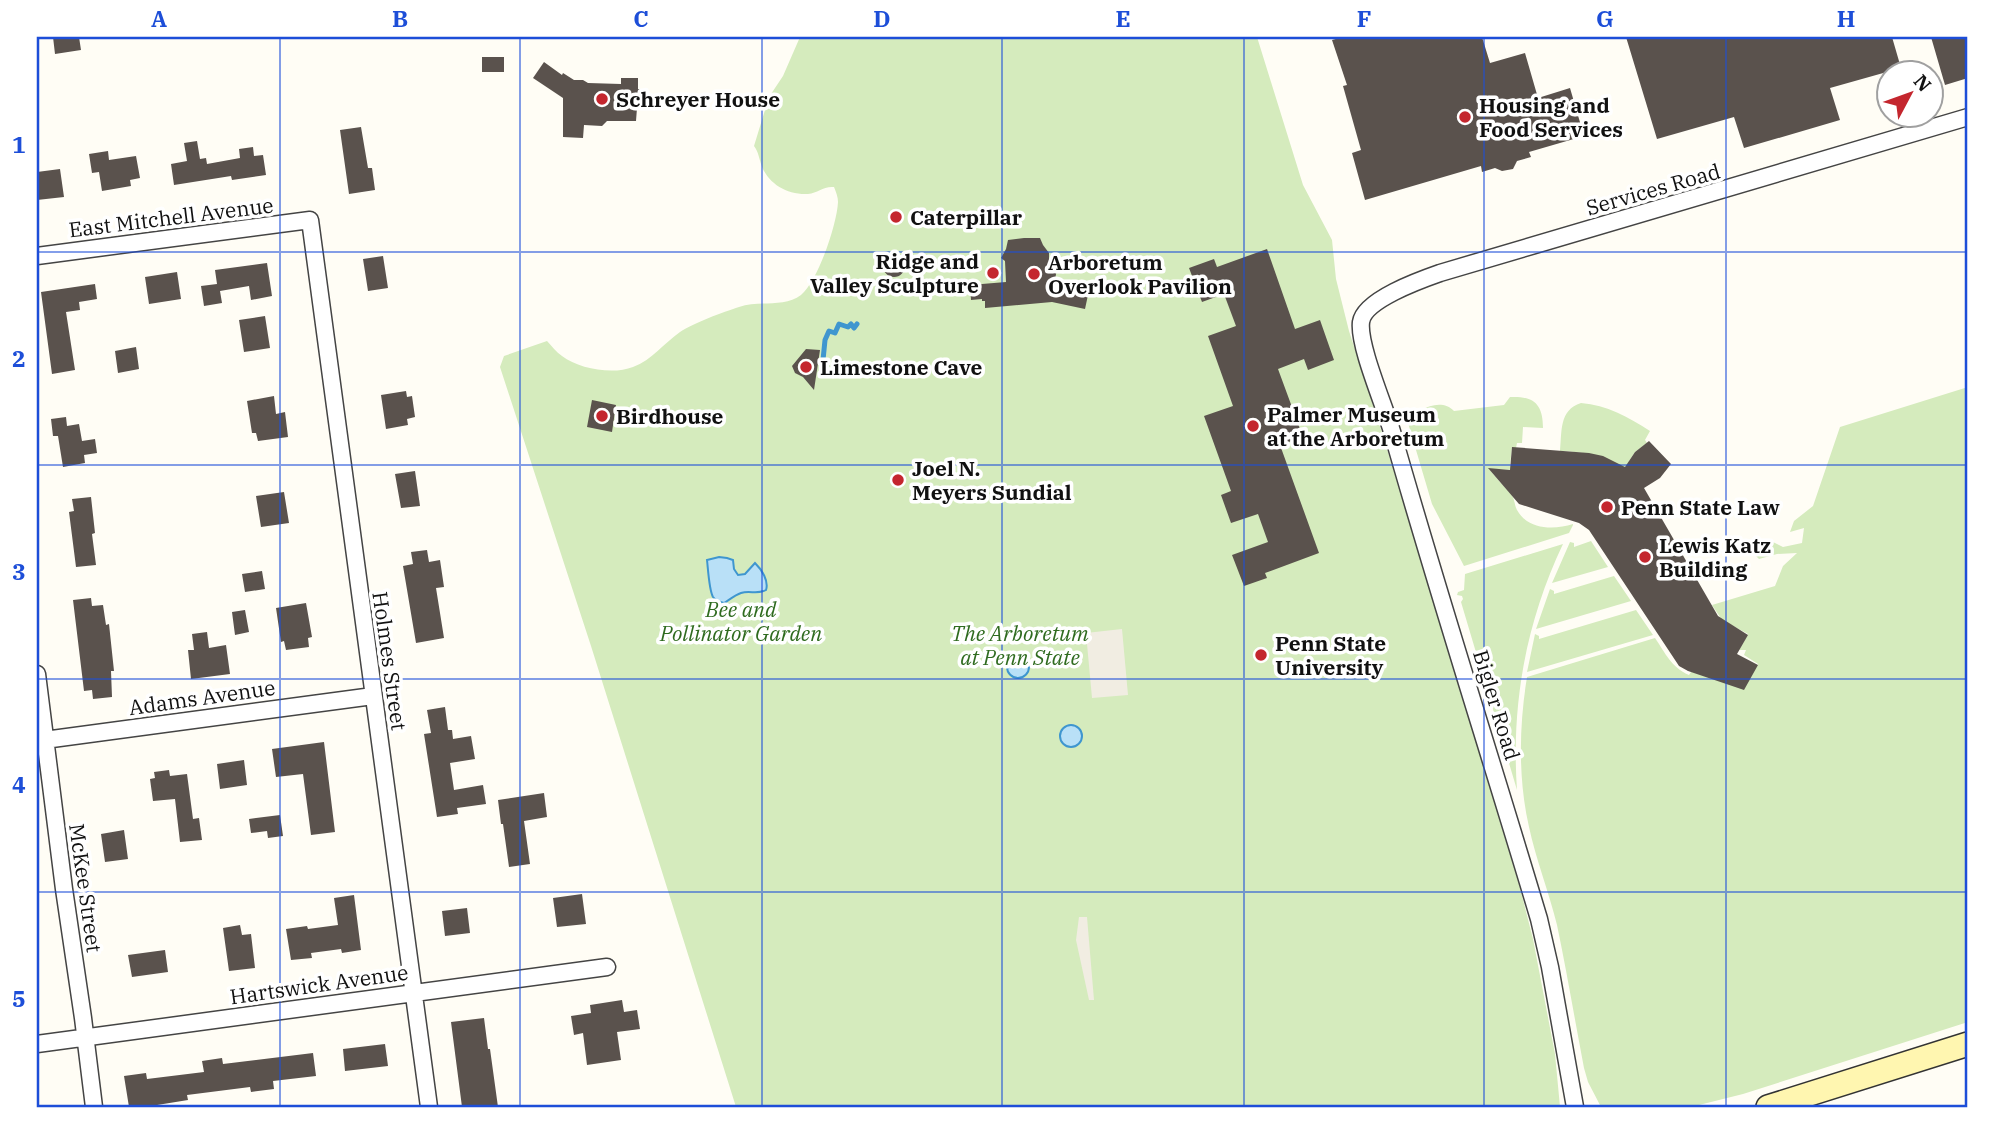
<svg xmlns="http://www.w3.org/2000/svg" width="2005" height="1144" font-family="'IBM Plex Serif',serif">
	<rect width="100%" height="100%" fill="#fffdf5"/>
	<path fill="#d5ebbd" d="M800,37H1257L1303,185L1332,240L1336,279L1349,331L1384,439L1519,884L1533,939L1555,1054L1560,1107H736L591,646L500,367L504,356L547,341C552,346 556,352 562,356C579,369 613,375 633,367C652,360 664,343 680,332C694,323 723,312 739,307C759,300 784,308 801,295C818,281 837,224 838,202C838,197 836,192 834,187C823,186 818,193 808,194C788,195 770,185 762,167C759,159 759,153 754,146L769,97L783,76Z
		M1968,387V1022L1743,1094L1691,1107H1601L1588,1082L1584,1068C1575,1021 1567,973 1557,925C1549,892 1536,860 1529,827C1518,779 1519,726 1527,677L1655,638C1666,654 1671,667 1689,675L1691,672L1758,665V664L1744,655L1746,650H1739L1748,634L1722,620L1712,605L1775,586L1783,566L1797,553L1777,554L1759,559L1756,556L1758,553L1773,542L1783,547L1802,543L1804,528L1790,532L1794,521L1813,506L1840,427Z
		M1510,397C1533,396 1543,403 1543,428L1523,427L1522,443H1517L1516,448H1512L1510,465L1514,470L1489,469C1496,478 1504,486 1511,494C1515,499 1514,504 1517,510C1528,530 1554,530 1573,524V525L1569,533L1464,566L1432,504L1408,423C1416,409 1441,397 1454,411L1504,405Z
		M1581,403C1607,405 1628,417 1650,431L1645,440L1647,443L1635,452L1629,461L1634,467L1630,472C1608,456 1587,452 1560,451C1562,431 1559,410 1581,403Z
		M1591,541L1608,567L1552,583L1570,542L1574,543V547Z
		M1563,544C1526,622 1511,704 1517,790L1461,602L1463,599L1462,596L1457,595L1458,592L1464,590L1465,574Z
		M1614,576L1631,601L1536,629L1550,589L1554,591V594Z
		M1636,610L1653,635L1527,672L1535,634L1539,636V639Z"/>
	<path fill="#f1ede2" d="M1122,629L1128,695L1092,698L1086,633Z
		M1079,917H1087L1094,1000H1089L1076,940Z"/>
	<path fill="#b9e0f7" stroke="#3f96cf" stroke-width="2" d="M719,557L727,558L733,560L734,569L738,575L745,574L755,563C762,570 769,581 766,590C757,595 750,590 741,593C735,595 729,600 724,603C720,602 716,601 713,597C709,590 708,568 707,560Z
		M1007 667a11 11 0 1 1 22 0a11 11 0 1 1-22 0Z
		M1060 736a11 11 0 1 1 22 0a11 11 0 1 1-22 0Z"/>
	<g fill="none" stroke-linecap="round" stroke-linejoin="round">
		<path stroke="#3f96cf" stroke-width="5" d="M823,360L825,340L829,331L835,333L839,324L848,327L851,324L854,328L857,324"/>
	</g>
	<path fill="#5a524d" d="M53,37H79L81,50L55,54Z
		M1343,37H1482L1490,63L1525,53L1538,98L1570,88L1584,136L1529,152L1531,157L1517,161L1513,169L1502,171L1495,168L1482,172L1481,166L1365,200L1352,153L1361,150L1343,86L1347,85L1332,40Z
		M1626,37H1892L1901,68L1830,88L1840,120L1806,130L1744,148L1734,117L1657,139Z
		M1931,37H1968V78L1945,85Z
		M482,57H504V72H482Z
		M544,62L562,75L563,73L574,80H583L588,83L621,84V78H638V89H641L640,108H637L636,121H607L602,126L584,125L583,138L563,137V98L533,78Z
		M361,127L368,168H372L375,190L349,194L340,130Z
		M197,141L200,159L206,158L207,164L240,158L239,149L253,147L254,156L263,155L266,175L232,180L231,176L174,185L171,164L187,161L184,143Z
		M108,151L109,160L136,156L140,178L130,180L131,186L102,191L99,172L92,173L89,154Z
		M60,169L64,197L37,200V172Z
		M1024,238H1040L1043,245L1049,253V262L1058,263L1053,291L1088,295L1085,309L1052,302L985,308V301H982V299L971,300L970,285L1006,282L1005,261L1001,258L1006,249L1008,240Z
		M1267,249L1295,329L1320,320L1334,360L1308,370L1304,359L1278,369L1303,437L1280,445L1319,553L1265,573L1267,578L1244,586L1232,555L1268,542L1258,514L1231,523L1221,495L1231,491L1204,416L1233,406L1208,336L1236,326L1224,294L1202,302L1189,268L1214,259L1217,267Z
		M883 266a11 11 0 1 1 22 0a11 11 0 1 1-22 0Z
		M383,256L388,288L368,291L363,259Z
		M267,263L272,296L251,300L249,286L220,291L222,303L204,306L201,286L217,284L215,270Z
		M177,272L181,299L149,304L145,277Z
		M95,284L97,299L79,302L80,310L66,312L75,370L52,374L41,292Z
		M265,316L270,348L244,352L239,320Z
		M136,347L139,369L118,373L115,351Z
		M806,349L820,350L814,390L803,377L795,373L792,366Z
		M406,391L407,397L412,396L415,417L407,419L408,425L386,429L381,395Z
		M274,396L276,414L285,412L288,437L258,441L256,433H252L247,401Z
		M592,400L616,405L612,432L587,427Z
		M66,417L67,426L79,424L82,441L95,439L97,453L84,455L85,463L63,467L58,436H53L51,419Z
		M1649,441L1671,464L1660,478L1644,488L1718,616L1748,635L1737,654L1758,665L1744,690L1688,671L1679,666L1589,530L1579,523L1519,504L1488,468L1510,470L1512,447L1589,453L1603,456L1625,467L1635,452Z
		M415,471L420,506L401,508L395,474Z
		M284,492L289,523L261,527L256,496Z
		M91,497L95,533L92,534L96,565L76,567L69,512L74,511L72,499Z
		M427,550L429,562L440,560L444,587L436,588L444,638L416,643L403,566L413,564L411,552Z
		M262,571L265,589L245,592L242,574Z
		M91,598L92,606L103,605L106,625L109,624L114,671H111L112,697L93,699L92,690L84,691L73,600Z
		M306,603L312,637L308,638L309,647L286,650L284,641L281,642L276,608Z
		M245,610L249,632L235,635L232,612Z
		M207,632L209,648L226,645L230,674L191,679L188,650H194L192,634Z
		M445,707L448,730H452L453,739L471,736L475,759L450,763L454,790L483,785L486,804L457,808L458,814L437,817L424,734L431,733L427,710Z
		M324,742L335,832L311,835L303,774L276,777L272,749Z
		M244,760L247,785L220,789L217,764Z
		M169,770L170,776L187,774L193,819L199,818L202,840L180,842L175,799L153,801L150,779L155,778L154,772Z
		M544,793L547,817L524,821L530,864L509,867L503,824H501L498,800Z
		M280,815L283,836L268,838L267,831L251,833L249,819Z
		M124,830L128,859L105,862L101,834Z
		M582,894L586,924L557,927L553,898Z
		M354,895L361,950L342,953L341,949L311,953L312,958L291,960L286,929L307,926L308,929L338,925L334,898Z
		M467,908L470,933L445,936L442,911Z
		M240,925L242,935L251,934L255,968L229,971L223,928Z
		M165,950L168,972L132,977L128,955Z
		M622,1000L624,1012L637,1010L640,1029L617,1032L621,1060L587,1065L583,1033L574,1035L571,1016L591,1013L590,1005Z
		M484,1018L488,1049H490L498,1107H462L451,1022Z
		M385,1044L388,1066L345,1071L343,1049Z
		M313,1053L316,1076L273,1081L274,1089L251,1092L250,1087L187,1095L188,1100L151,1106V1107H129L124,1076L146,1073L147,1079L204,1072L202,1061L222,1058L223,1064Z"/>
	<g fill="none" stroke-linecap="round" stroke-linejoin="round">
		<g stroke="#444" stroke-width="19">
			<path id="minor" d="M37,256L310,220L429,1107
				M37,674L64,889L83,1018L94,1107
				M37,741L373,696
				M37,1044L607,967
				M1575,1107L1550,967L1539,919C1491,758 1439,597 1393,435C1386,409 1358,346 1361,322C1364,300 1420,280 1440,273L1968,117"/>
		</g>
		<g stroke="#333" stroke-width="26">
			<path id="secondary" d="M1768,1107L1968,1044"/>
		</g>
		<use href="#minor" stroke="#fff" stroke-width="16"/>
		<use href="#secondary" stroke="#fff6b0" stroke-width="23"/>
	</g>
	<path fill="none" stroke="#1d4ed8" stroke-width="2" stroke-opacity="0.55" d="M280,37V1107M520,37V1107M762,37V1107M1002,37V1107M1244,37V1107M1484,37V1107M1726,37V1107M37,252H1968M37,465H1968M37,679H1968M37,892H1968"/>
	<g fill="#c4262e" stroke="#fff" stroke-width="2.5">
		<circle cx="602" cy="99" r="7"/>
		<circle cx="1465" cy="117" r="7"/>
		<circle cx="896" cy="217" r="7"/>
		<circle cx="993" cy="273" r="7"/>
		<circle cx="1034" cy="274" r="7"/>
		<circle cx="806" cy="367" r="7"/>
		<circle cx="602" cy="416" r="7"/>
		<circle cx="1253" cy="426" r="7"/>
		<circle cx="898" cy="480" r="7"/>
		<circle cx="1607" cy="507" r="7"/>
		<circle cx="1645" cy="557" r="7"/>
		<circle cx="1261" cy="655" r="7"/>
	</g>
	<g text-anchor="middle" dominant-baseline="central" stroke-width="7" stroke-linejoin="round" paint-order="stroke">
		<g font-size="21" font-weight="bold" fill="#111" stroke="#fff" text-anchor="start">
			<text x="616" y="99">Schreyer House</text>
			<text x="1479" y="105">Housing and<tspan x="1479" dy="24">Food Services</tspan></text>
			<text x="910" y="217">Caterpillar</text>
			<text x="979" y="261" text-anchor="end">Ridge and<tspan x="979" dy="24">Valley Sculpture</tspan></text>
			<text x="1048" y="262">Arboretum<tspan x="1048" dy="24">Overlook Pavilion</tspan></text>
			<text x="820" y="367">Limestone Cave</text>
			<text x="1267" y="414">Palmer Museum<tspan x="1267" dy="24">at the Arboretum</tspan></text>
			<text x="616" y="416">Birdhouse</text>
			<text x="912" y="468">Joel N.<tspan x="912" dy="24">Meyers Sundial</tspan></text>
			<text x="1621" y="507">Penn State Law</text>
			<text x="1659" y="545">Lewis Katz<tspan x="1659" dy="24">Building</tspan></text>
			<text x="1275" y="643">Penn State<tspan x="1275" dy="24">University</tspan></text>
		</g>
		<g font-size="21" fill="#111" stroke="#fff">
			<text transform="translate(1653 189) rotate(-16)">Services Road</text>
			<text transform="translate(171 217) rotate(-7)">East Mitchell Avenue</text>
			<text transform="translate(390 661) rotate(82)">Holmes Street</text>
			<text transform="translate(202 697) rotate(-8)">Adams Avenue</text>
			<text transform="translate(1497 705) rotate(73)">Bigler Road</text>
			<text transform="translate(86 888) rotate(82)">McKee Street</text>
			<text transform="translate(319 984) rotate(-8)">Hartswick Avenue</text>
		</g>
		<g font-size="21" font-style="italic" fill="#2f6b1f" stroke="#fff">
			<text x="741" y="609">Bee and<tspan x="741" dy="24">Pollinator Garden</tspan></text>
			<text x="1020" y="633">The Arboretum<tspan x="1020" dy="24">at Penn State</tspan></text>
		</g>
	</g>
	<rect width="2005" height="1144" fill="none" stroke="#ffffff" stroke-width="77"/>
	<g transform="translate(1910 94) rotate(49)"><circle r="33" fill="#ffffff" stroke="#a0a0a0" stroke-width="2"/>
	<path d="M0-5L12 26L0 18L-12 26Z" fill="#c4262e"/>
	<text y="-10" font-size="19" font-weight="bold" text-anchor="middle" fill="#111111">N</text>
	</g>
	<rect x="38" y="38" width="1928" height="1068" fill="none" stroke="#1d4ed8" stroke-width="2.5"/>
	<g font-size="23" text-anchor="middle" font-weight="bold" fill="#1d4ed8">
		<text x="159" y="27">A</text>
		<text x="400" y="27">B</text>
		<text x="641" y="27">C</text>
		<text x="882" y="27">D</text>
		<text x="1123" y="27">E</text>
		<text x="1364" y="27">F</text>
		<text x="1605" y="27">G</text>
		<text x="1846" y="27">H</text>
		<text x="19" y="153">1</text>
		<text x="19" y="367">2</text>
		<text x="19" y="580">3</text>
		<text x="19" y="793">4</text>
		<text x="19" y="1007">5</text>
	</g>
</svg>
